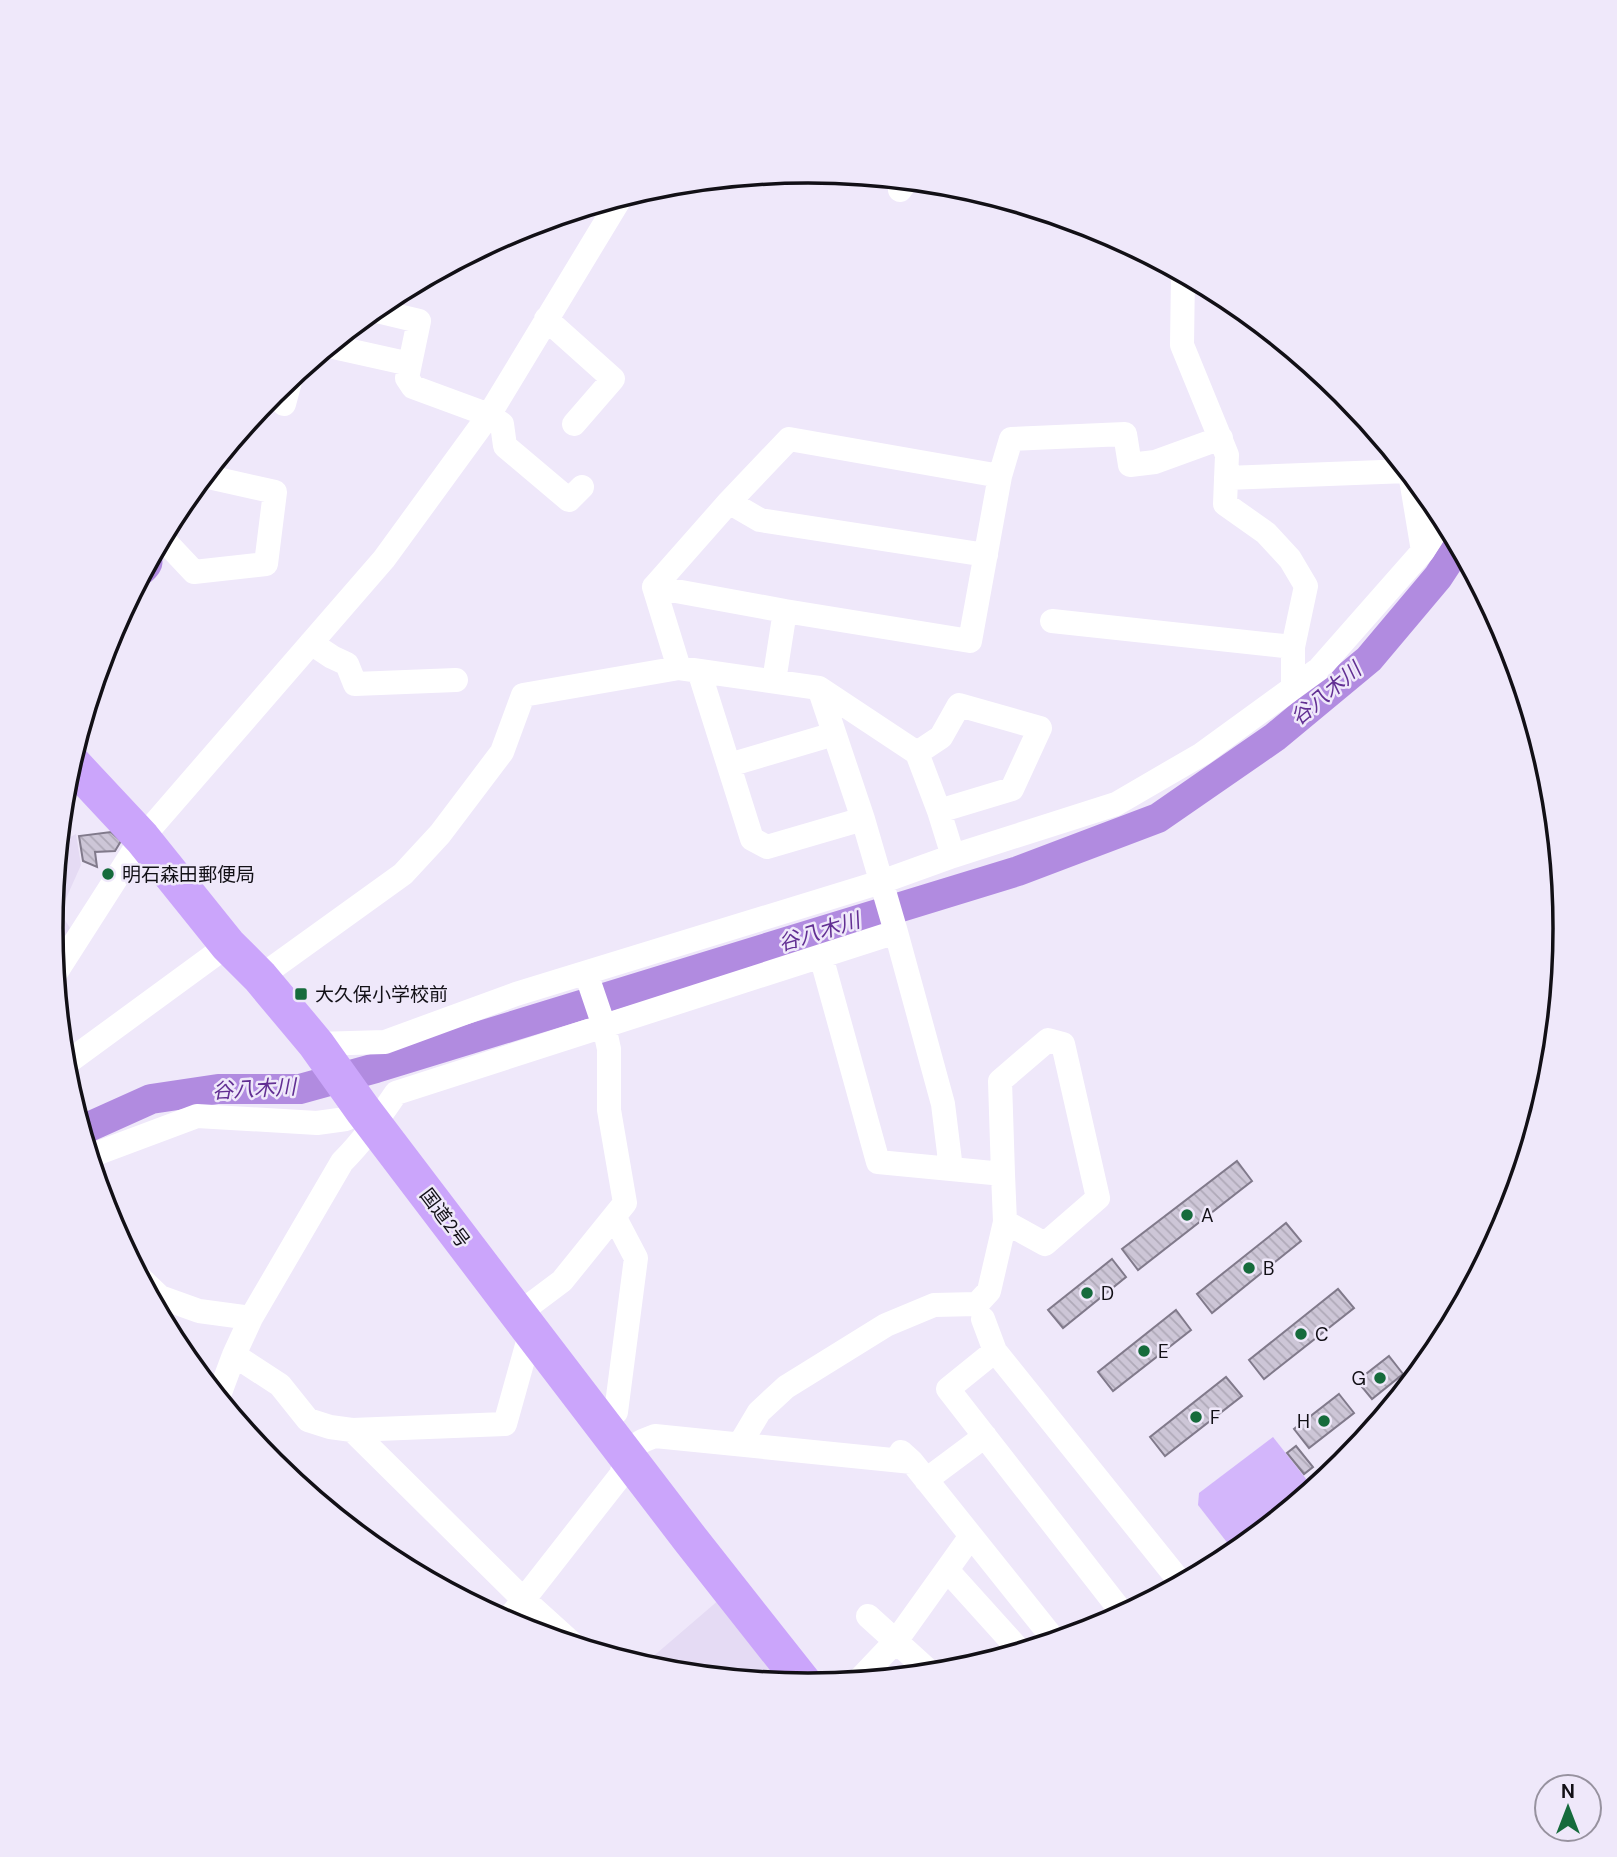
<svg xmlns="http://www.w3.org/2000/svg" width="1617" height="1857" font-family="'DM Sans','Noto Sans JP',sans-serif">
	<defs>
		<pattern id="water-ripples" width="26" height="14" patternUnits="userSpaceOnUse" patternTransform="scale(1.75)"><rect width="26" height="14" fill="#b18be0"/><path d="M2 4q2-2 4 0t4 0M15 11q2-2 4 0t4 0" fill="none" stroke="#8f70b5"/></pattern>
		<pattern id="building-back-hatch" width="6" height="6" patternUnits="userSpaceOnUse" patternTransform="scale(1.75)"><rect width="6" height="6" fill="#cdc6d7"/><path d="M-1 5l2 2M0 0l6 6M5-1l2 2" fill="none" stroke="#afa9b8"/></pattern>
	</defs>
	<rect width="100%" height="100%" fill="#efe8fa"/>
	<path fill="#e5dbf4" d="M76,834L81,865L60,912L70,928L53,954L51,928L59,843Z
		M720,1599L786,1684L657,1671L649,1660Z"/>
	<path fill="#d3b6fb" d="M1273,1437L1314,1489L1236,1554L1198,1505L1199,1493Z"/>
	<path fill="url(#water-ripples)" d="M157,549C160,554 164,559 162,566C160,576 146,588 135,589Z"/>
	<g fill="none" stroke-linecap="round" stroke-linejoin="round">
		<path stroke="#b18be0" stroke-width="30" d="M82,1130L151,1099L218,1089H300L376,1068L1018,871L1158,818L1275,737L1369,659L1438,577L1459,545"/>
	</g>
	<path fill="url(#building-back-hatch)" stroke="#817a8b" stroke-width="2" d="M65,788L72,791L61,820Z
		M111,832L121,841L115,851L95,852L97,867L83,861L79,836Z
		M59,847L67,848L62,878L56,877Z
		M1237,1161L1252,1181L1138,1270L1122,1249Z
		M1286,1223L1301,1241L1212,1313L1197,1294Z
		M1112,1259L1126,1277L1063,1328L1048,1310Z
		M1338,1289L1354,1308L1264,1379L1249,1360Z
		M1176,1310L1191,1330L1113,1391L1098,1372Z
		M1389,1356L1403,1374L1372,1399L1357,1381Z
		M1226,1377L1242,1396L1165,1456L1150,1437Z
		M1339,1394L1354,1413L1309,1448L1294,1429Z
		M1296,1446L1313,1467L1304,1474L1287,1453Z"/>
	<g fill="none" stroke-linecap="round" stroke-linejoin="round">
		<path stroke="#fff" stroke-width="24" d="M900,190L907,180
			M1183,274L1182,345L1227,455L1225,504L1266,533L1290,559L1306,586L1293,647V688
			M373,310L419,321L407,378L413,387L489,415L502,424L505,446L569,500L582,487
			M546,319L613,379L574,424
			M329,346L410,364
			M284,404L291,378
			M1410,473L1423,551
			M1226,478L1408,471
			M729,502L760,520L986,555
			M162,538L194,572L266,564L275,492L204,476
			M654,587L785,611
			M1052,621L1293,647
			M311,643L332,657L347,664L355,684L456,680
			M679,668L654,587L729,502L789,439L1000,476L1011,439L1125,434L1130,465L1155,462L1221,438
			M699,671L752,839L767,847L863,819
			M774,681L785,611L970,641L1000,476
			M819,688L863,819L896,932L943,1104L951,1169
			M917,753L941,737L959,705L1040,728L1012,789L939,811
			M729,765L834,734
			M55,974L142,838L384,559L489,415L621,197
			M260,977L403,874L440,834L502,752L523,695L679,668L819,688L917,753L939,811L953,856
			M316,1044L385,1042L516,994L881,882L953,856L1116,804L1202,754L1319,669L1423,551L1444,518
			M64,1065L228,945
			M90,1156L197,1116L317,1123L346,1119L363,1110
			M1003,1174L1000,1081L1048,1040L1063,1044L1098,1198L1045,1244L1005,1222
			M139,1277L160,1297L199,1311L251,1318
			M518,1314L562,1281L625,1203L609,1110V1049L604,1026L586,973
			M983,1319L995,1351L1182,1584
			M995,1351L948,1389L1124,1615
			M234,1355L280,1385L308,1420L330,1427L352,1430L505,1424L531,1331
			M218,1398L234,1355L251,1318L342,1162C363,1141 379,1118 396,1093L896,932
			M601,1421L616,1412L636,1258L615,1218
			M352,1430L523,1599L575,1646
			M740,1444L759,1412L786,1387L886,1325L934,1305L977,1304L989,1291L1005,1222L1003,1174L878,1162L821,956
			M901,1452L912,1462L1056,1642
			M926,1480L985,1436
			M947,1570L1021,1652
			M868,1616L932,1674
			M506,1622L621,1475C628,1449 630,1445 655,1436L912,1462
			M858,1681L896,1641L971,1536"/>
		<path stroke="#cba5fb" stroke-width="37" d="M71,762L142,838L228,945L260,977L316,1044L363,1110L518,1314L690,1539L806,1686"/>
	</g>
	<g fill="#166b3c" stroke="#efe8fa" stroke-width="2.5">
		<circle cx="108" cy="874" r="7"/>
		<rect x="294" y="987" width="14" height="14" rx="3.5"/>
		<circle cx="1187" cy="1215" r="7"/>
		<circle cx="1249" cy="1268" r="7"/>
		<circle cx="1087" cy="1293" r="7"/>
		<circle cx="1301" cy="1334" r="7"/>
		<circle cx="1144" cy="1351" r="7"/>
		<circle cx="1380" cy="1378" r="7"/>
		<circle cx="1196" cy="1417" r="7"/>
		<circle cx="1324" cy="1421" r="7"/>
	</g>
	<g text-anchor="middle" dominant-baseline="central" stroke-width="5" stroke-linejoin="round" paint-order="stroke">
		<g font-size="19" fill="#121016" stroke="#efe8fa" text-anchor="start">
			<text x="122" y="874">明石森田郵便局</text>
			<text x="315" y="994">大久保小学校前</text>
			<text x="1201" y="1215">A</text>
			<text x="1263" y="1268">B</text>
			<text x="1101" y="1293">D</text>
			<text x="1315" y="1334">C</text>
			<text x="1158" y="1351">E</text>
			<text x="1366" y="1378" text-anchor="end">G</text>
			<text x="1210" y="1417">F</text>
			<text x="1310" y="1421" text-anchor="end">H</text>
		</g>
		<g font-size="19" fill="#121016" stroke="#efe8fa">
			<text transform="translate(445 1218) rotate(53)">国道2号</text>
		</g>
		<g font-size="21" font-style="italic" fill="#622f93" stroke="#efe8fa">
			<text transform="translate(1326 694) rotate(-40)">谷八木川</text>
			<text transform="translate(819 932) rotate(-17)">谷八木川</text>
			<text transform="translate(254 1089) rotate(-3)">谷八木川</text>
		</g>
	</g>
	<path d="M0 0H1617V1857H0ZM63 928a745 745 0 1 1 1490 0a745 745 0 1 1-1490 0Z" fill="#efe8fa" fill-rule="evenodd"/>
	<path fill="none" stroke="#121016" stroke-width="3.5" d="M63 928a745 745 0 1 1 1490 0a745 745 0 1 1-1490 0Z"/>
	<g transform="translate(1568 1808)"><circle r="33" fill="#efe8fa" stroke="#97929f" stroke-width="2"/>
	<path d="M0-5L12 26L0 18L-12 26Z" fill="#166b3c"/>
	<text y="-10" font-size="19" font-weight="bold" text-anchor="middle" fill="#121016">N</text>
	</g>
</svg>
